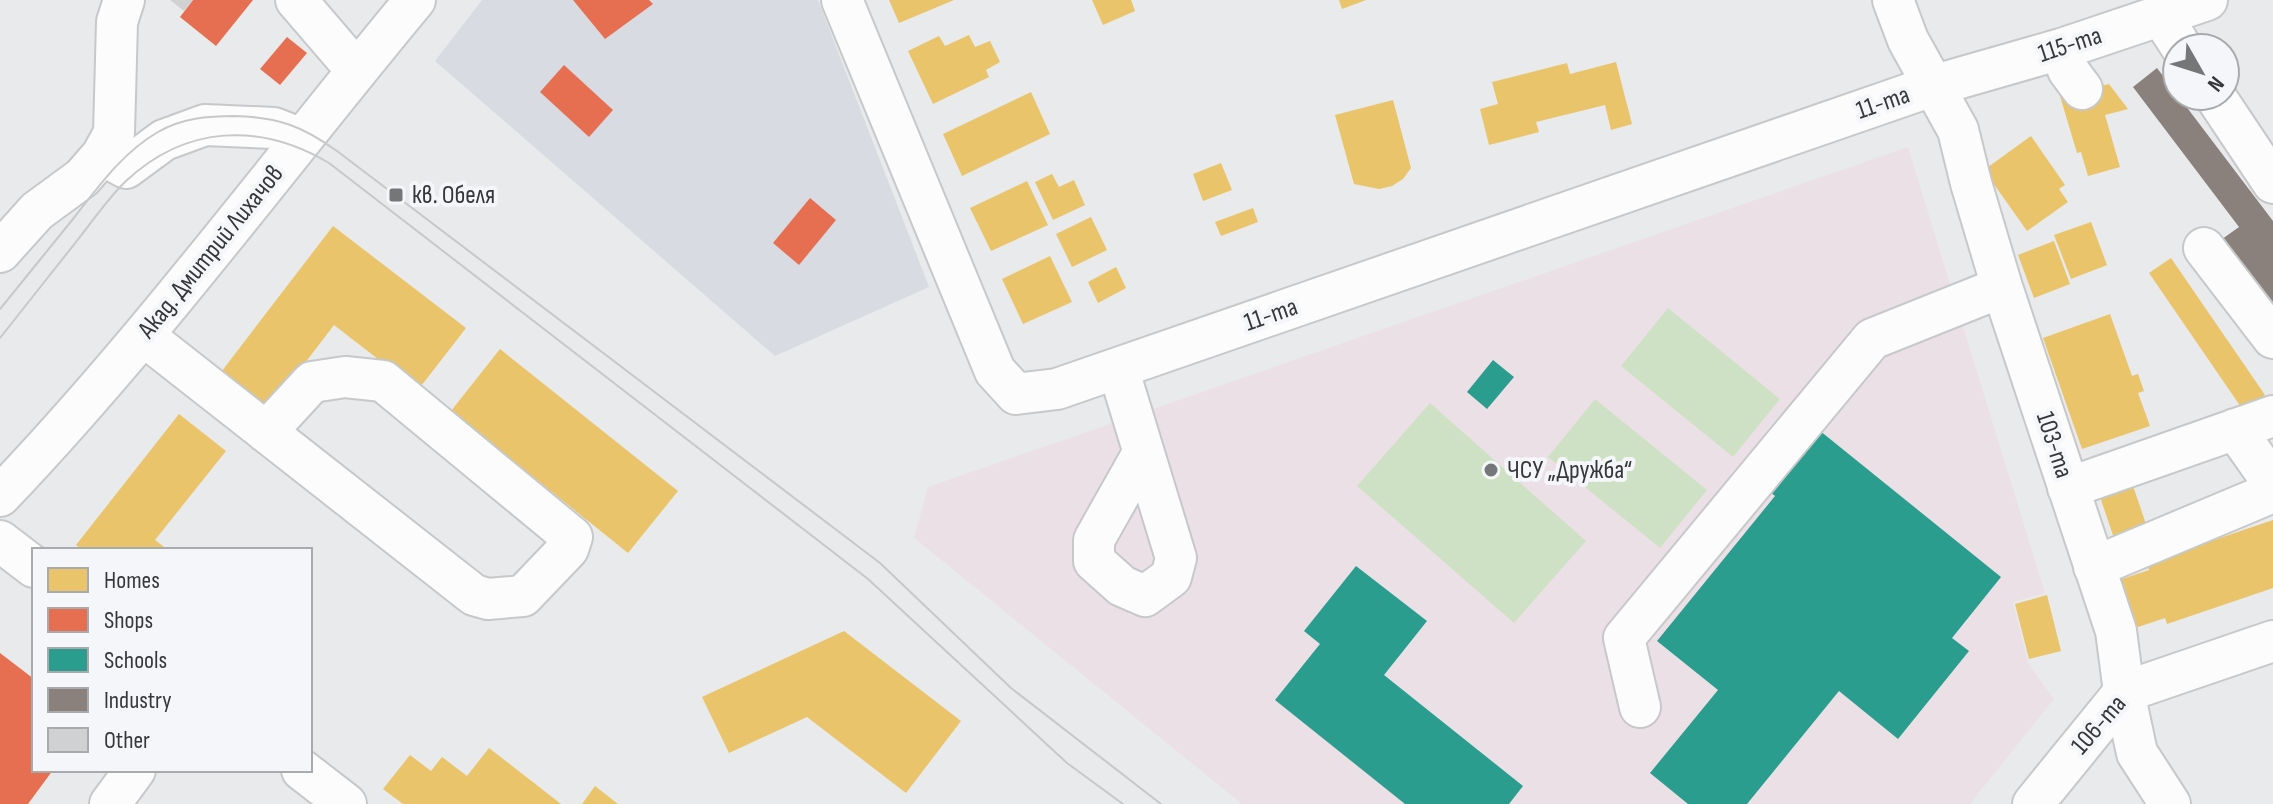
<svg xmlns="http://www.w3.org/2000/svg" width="2273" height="804" font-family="'Sofia Sans Condensed',sans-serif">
	<rect width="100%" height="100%" fill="#e8eaec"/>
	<path fill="#d8dbe2" d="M482,0H818L929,287L775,356L435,61Z"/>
	<path fill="#ece0e7" d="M1908,147L2045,593L2013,602L2028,663L2054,699L1970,804H1242L914,538L928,487Z"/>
	<path fill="#cfe1c4" d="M1668,308L1780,399L1733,457L1621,366Z
		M1595,399L1707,490L1660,548L1548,457Z
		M1430,403L1586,541L1514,623L1357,486Z"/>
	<path fill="#e9c46a" d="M889,0H954L899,23Z
		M1092,0H1131L1135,11L1103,25Z
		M1339,0H1366L1342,9Z
		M969,35L975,47L990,41L1000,62L986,70L989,77L933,104L908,51L939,36L945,46Z
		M1616,62L1632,124L1611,130L1605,105L1536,122L1539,132L1489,145L1480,109L1498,104L1492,82L1567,63L1570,74Z
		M2109,84L2128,109L2105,115L2120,167L2088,176L2081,152L2077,153L2060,96Z
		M1031,92L1050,134L962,176L943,134Z
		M1393,100L1411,168L1403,179L1392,186L1379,189L1354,184L1335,115Z
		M2031,136L2065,185L2059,189L2068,202L2027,231L1984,170Z
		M1221,163L1232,190L1203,201L1193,174Z
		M1052,174L1059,187L1074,180L1085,205L1053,220L1035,182Z
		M1027,181L1048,225L991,251L970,208Z
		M1253,208L1258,222L1221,236L1215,222Z
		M1091,217L1107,250L1072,267L1056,234Z
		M2091,222L2107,265L2071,279L2054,235Z
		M333,226L466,328L418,390L334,325L263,418L215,380Z
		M2054,241L2070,284L2034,298L2018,255Z
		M1050,256L1072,302L1023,324L1002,279Z
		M2171,258L2265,395L2243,410L2149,273Z
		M1116,267L1126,288L1098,303L1088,282Z
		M2110,314L2132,376L2138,374L2144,391L2138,393L2150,426L2082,449L2043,338Z
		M500,349L678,491L628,553L451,411Z
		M179,414L226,451L155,540L168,550H82L76,545Z
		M2130,477L2149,533L2116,544L2097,488Z
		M2273,520V588L2167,624L2165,618L2135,628L2119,580L2149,570L2146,563Z
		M2047,595L2061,651L2029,659L2015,604Z
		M844,631L961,721L906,793L807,717L729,753L702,697Z
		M489,748L561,804H403L383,789L410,755L431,771L442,757L467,776Z
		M595,786L618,804H582Z"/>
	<path fill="#e76f51" d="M193,0H253L216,46L180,17Z
		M573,0H649L653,4L605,39Z
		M287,37L307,53L280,85L260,69Z
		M564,65L613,110L589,137L540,92Z
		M810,198L836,220L799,265L773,243Z
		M0,653L34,679V770H53L28,804H0Z"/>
	<path fill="#2a9d8f" d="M1493,360L1514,377L1487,409L1467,392Z
		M1809,422L2001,577L1952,638L1969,651L1898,739L1839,691L1747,804H1688L1650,773L1718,690L1657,641L1775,496L1759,483Z
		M1356,566L1427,621L1384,675L1523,786L1509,804H1405L1275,700L1320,644L1304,631Z"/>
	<path fill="#8a817c" d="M2157,68L2273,221V314L2218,242L2239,227L2133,87Z"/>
	<path fill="#d0d1d3" d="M170,0H193L184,11Z"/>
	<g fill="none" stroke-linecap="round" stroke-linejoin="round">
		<g stroke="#c7c8ca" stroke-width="44">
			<path id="minor" d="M296,0L357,71
				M842,0L995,371L1016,394L1057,389L1932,86L2061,49L2207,0
				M1893,0L1908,40L1958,130L1971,183L2002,287L2116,631L2124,692L2137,753L2170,804
				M2161,16L2182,48
				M2061,49L2068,70L2082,89
				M2215,96L2273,183
				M102,155L126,168L164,140L205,125L274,128L302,139
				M2204,248L2273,338
				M0,252L37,211L82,178L102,155L114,133L117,22L124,0
				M144,336L474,595L488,599L523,596L568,549L572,537L383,381L345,377L312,382L266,432
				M1118,368L1176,558L1171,577L1145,596L1122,586L1094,561V540L1143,453
				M2235,429L2273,483
				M2068,488L2273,416
				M0,496C149,340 277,166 415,0
				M0,541L34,567
				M2094,567L2273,492
				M1640,707L1624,638L1872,339L2002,287
				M302,770L346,804
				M110,804L135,770
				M2033,804L2124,692L2273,641"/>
		</g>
		<use href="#minor" stroke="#fcfcfc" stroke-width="40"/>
		<path stroke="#c8c8c9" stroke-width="2" d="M0,309C24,279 49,249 73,219C98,187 123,152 158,132C182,118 208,116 235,116C278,117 302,126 337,151L880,563L1011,688L1161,804
			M0,338C25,306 51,274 76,242C92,222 108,198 126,181C186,125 260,122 329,163L868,579L1067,763L1123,804"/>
	</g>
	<g fill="#747677" stroke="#f4f6fa" stroke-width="3">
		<rect x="388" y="187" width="16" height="16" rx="4"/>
		<circle cx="1491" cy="470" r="8"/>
	</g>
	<g text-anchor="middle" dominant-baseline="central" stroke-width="8" stroke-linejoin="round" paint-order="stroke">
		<g font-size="26" fill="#363738" stroke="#f4f6fa">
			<text transform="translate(2070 45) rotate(-18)">115-та</text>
			<text transform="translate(1883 103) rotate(-19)">11-та</text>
			<text transform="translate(211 252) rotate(-51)">Акад. Дмитрий Лихачов</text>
			<text transform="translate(1271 315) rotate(-19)">11-та</text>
			<text transform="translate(2054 445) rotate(72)">103-та</text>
			<text transform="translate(2099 725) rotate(-49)">106-та</text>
		</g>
		<g font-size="26" fill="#363738" stroke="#f4f6fa" text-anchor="start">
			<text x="412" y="195">кв. Обеля</text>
			<text x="1507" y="470">ЧСУ „Дружба“</text>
		</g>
	</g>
	<rect x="32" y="548" width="280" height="224" fill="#f4f6fa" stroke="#a8aaac" stroke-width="2"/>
	<rect x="48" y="568" width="40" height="24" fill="#e9c46a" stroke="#a8aaac" stroke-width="2"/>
	<text x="104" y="588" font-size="24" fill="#363738">Homes</text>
	<rect x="48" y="608" width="40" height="24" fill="#e76f51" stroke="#a8aaac" stroke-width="2"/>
	<text x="104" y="628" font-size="24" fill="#363738">Shops</text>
	<rect x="48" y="648" width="40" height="24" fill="#2a9d8f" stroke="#a8aaac" stroke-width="2"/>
	<text x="104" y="668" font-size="24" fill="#363738">Schools</text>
	<rect x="48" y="688" width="40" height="24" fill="#8a817c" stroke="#a8aaac" stroke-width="2"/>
	<text x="104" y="708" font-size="24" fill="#363738">Industry</text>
	<rect x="48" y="728" width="40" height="24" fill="#d0d1d3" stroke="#a8aaac" stroke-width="2"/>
	<text x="104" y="748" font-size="24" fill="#363738">Other</text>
	<g transform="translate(2201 72) rotate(129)"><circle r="38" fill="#f4f6fa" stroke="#a8aaac" stroke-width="2"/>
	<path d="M0-6L14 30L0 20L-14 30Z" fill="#747677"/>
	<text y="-12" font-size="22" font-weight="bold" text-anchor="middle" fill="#363738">N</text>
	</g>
</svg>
